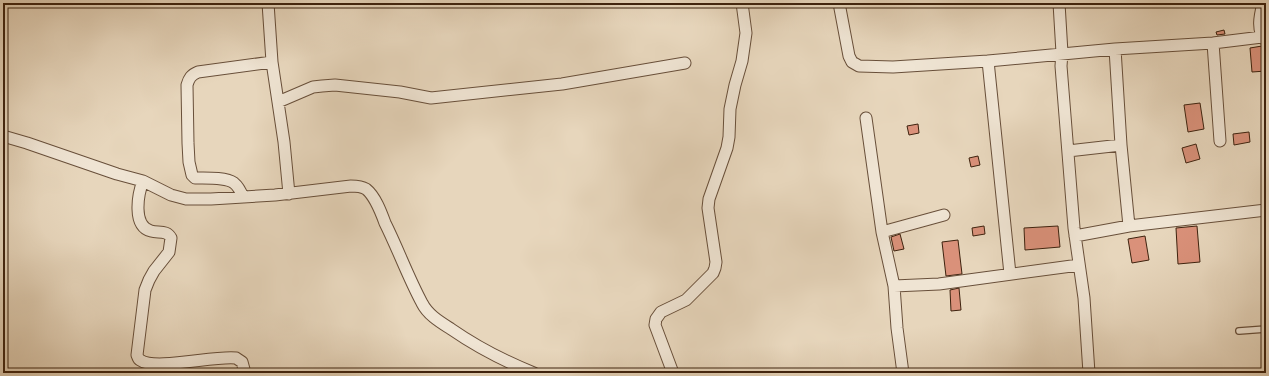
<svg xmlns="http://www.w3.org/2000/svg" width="1269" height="376" font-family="'IM FELL DW Pica',serif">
	<rect width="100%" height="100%" fill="#e7d6bc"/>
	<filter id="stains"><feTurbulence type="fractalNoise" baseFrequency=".005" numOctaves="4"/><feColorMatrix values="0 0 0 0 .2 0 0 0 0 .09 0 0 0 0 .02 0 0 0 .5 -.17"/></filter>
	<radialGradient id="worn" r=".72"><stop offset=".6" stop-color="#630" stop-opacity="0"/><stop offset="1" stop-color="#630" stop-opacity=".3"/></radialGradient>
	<path fill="#da917a" stroke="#3d220e" d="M1224,30L1225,34L1217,35L1216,32Z
		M1262,46L1266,48V71L1252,72L1250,48Z
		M1200,103L1204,129L1188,132L1184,105Z
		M918,124L919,133L909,135L907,126Z
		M1249,132L1250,142L1234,145L1233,134Z
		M1196,144L1200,159L1186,163L1182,148Z
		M978,156L980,165L971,167L969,158Z
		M984,226L985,234L973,236L972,228Z
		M1058,226L1060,247L1025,250L1024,228Z
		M1197,226L1200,262L1178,264L1176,228Z
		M900,234L904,249L894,251L891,237Z
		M1145,236L1149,260L1132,263L1128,239Z
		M958,240L962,274L946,276L942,242Z
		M959,288L961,310L951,311L950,290Z"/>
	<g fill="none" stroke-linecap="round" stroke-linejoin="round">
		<g stroke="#684f3a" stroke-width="8">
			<path id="lane" d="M1239,331L1266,329"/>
		</g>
		<g stroke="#684f3a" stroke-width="13">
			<path id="street" d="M268,3L272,62L284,142L289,194
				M839,3L849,56L852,62L859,66L893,67L988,61L1115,49L1213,43L1262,37
				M1059,3L1062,53L1061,66L1074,228L1084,298L1089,373
				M1263,3C1260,15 1256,31 1266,41
				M1213,43L1220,141
				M1115,49L1121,145L1129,226
				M988,61L1010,274
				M278,102L313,87L322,86L335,85L400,92L431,98L562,84L685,63
				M866,118L882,232L894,286L897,328L903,373
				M3,136L27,143L117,174L143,181L171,195L186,199H211L275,195L351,186C356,186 361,186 366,189C375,196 381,212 385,223C398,249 408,277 422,303C428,315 440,322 451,329C477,347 504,361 534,373
				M1068,151L1121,145
				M143,181C138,194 132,226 151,231C159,233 167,230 171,238L169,252L154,271L149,280L145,290L137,355C138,357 138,359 140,360C155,371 216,355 236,358L242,362L245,373
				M243,197C241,192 239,187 234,183C226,177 206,178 195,178L192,175L189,162L188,143L187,85C189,78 191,75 198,72L272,62
				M882,232L944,215
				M1075,236L1129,226L1266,210
				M894,286L939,284L1079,265
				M673,373L655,325L656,319L661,312L686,300L713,273L715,268L716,262L708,208L709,199L727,148L729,137L730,109L735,85L742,61L746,33L742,3"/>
		</g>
		<use href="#lane" stroke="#efe4d3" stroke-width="5.5"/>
		<use href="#street" stroke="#efe4d3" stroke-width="11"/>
	</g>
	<rect width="1269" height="376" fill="none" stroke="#e7d6bc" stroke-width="16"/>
	<rect x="4" y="4" width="1261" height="368" fill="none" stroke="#3d220e" stroke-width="2"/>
	<rect x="8" y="8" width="1253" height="360" fill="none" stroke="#3d220e"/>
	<rect width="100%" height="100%" filter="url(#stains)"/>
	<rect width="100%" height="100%" fill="url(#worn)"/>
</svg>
